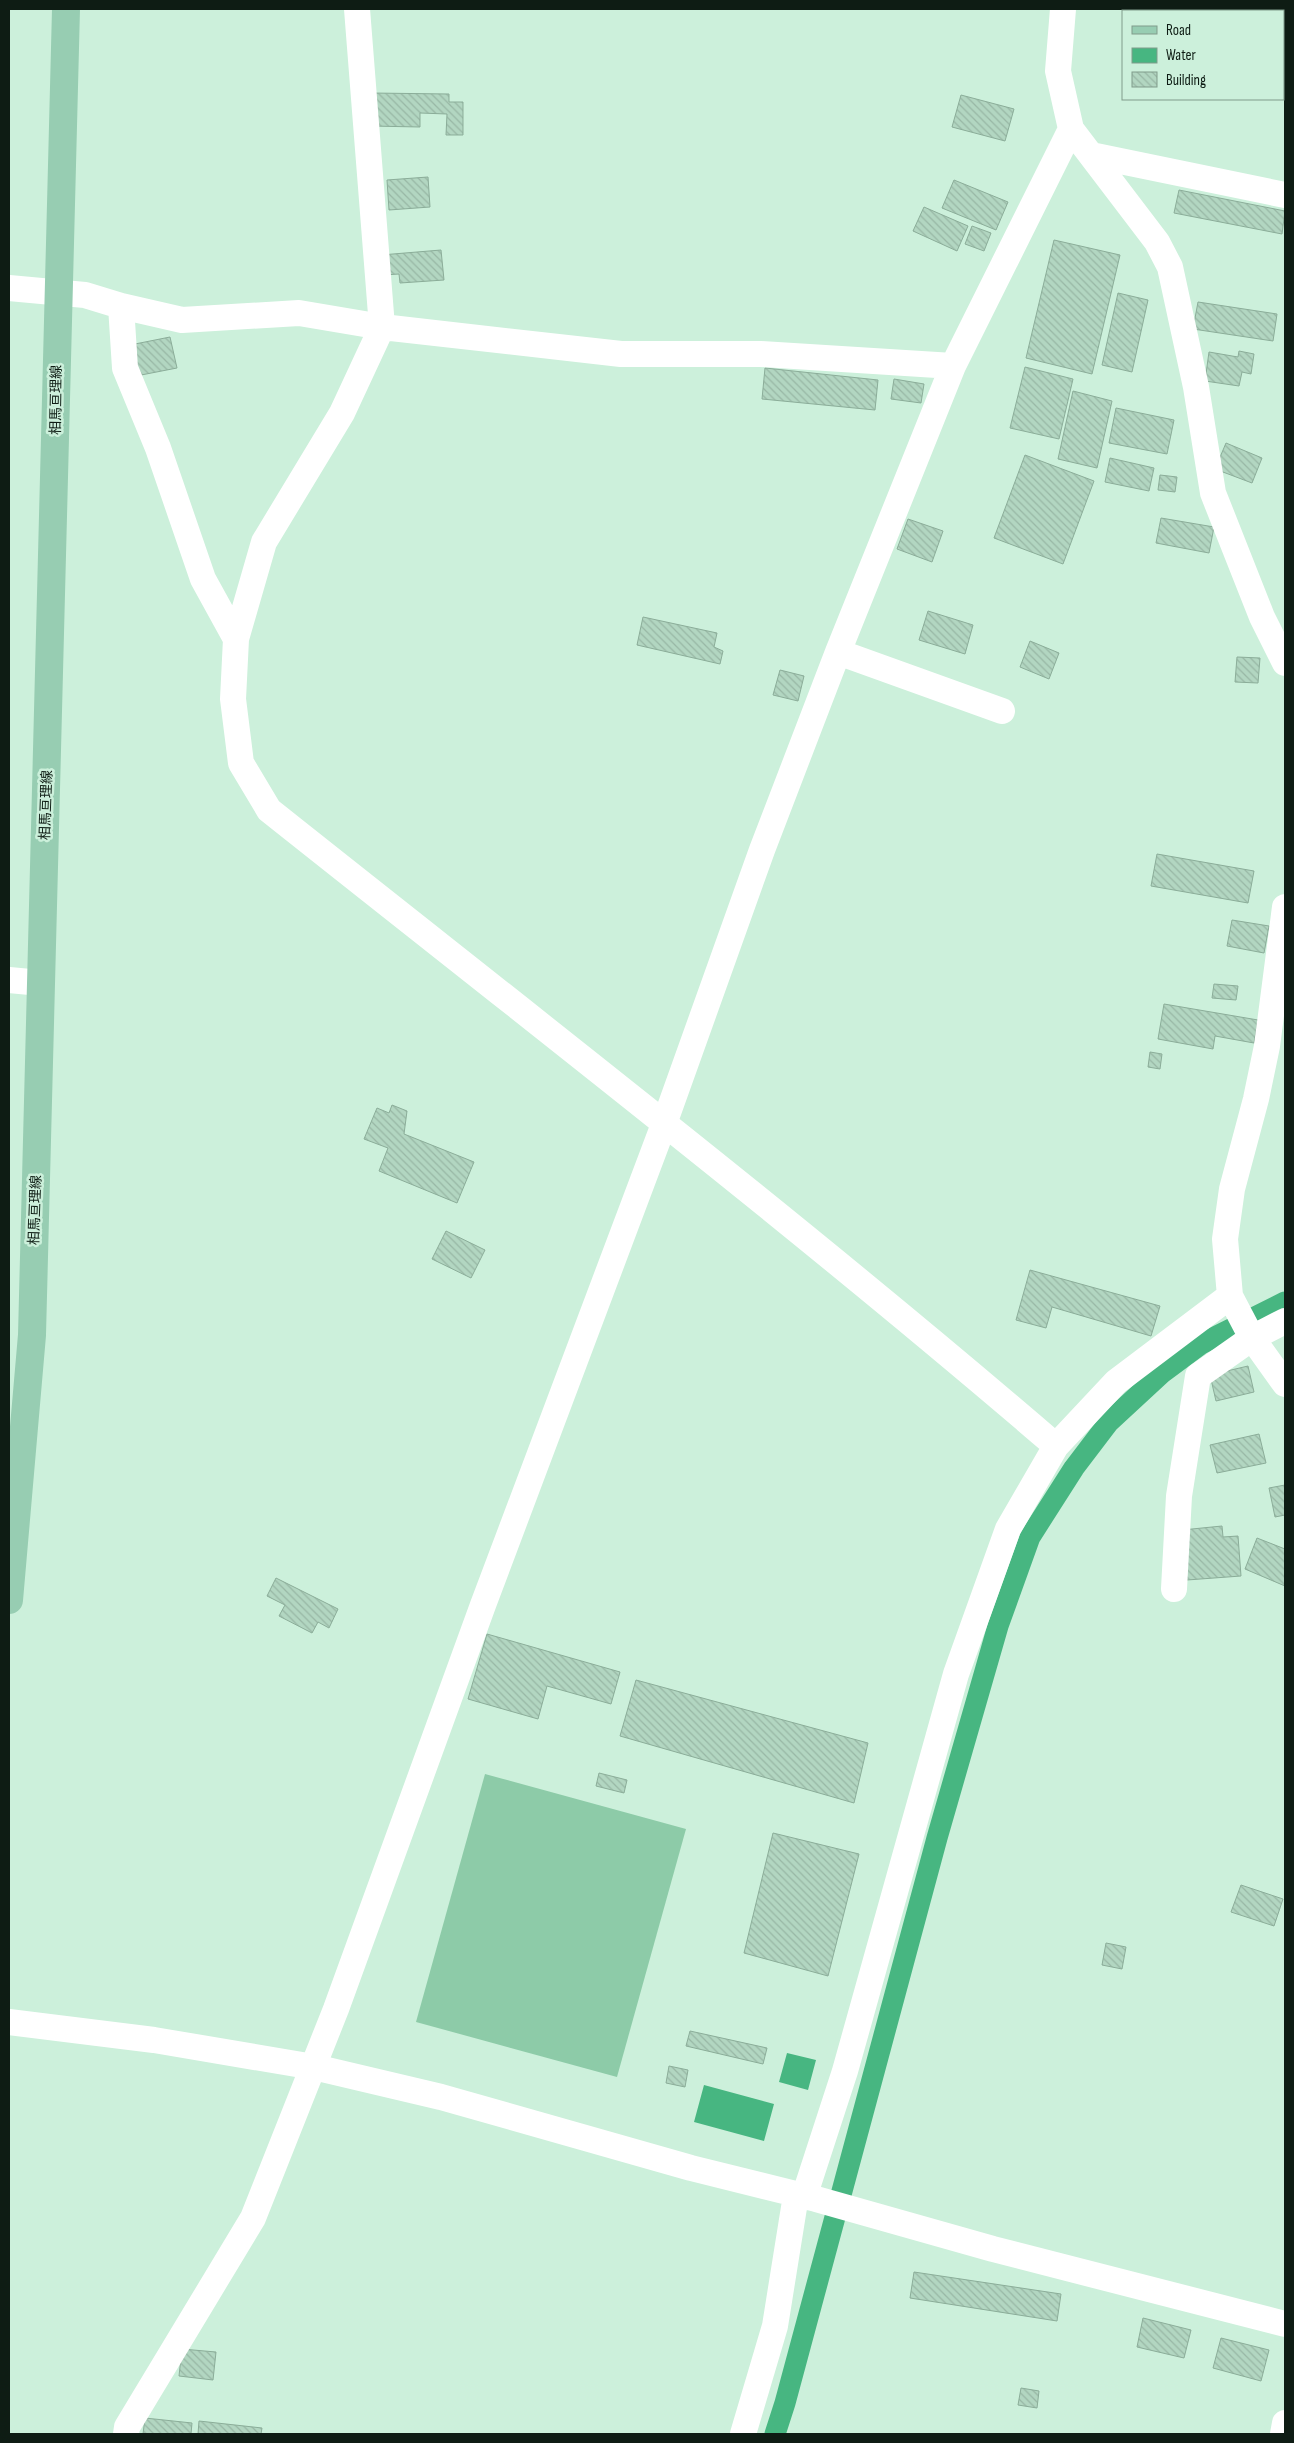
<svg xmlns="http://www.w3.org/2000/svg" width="1294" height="2443" font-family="'Sofia Sans Condensed','Noto Sans JP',sans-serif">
	<defs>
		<pattern id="building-back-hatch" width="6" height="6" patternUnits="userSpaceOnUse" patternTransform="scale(1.25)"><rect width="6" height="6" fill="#b2d6c1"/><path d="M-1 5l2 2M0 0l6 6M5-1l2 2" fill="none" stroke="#98b7a5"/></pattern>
	</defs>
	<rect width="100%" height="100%" fill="#ccf0db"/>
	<path fill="#8dcba8" d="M485,1774L686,1829L617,2077L416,2022Z"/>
	<path fill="#47b681" d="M787,2053L816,2060L808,2090L779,2082Z
		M704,2085L774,2104L764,2141L694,2122Z"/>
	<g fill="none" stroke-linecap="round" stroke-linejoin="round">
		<path stroke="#47b681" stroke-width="21" d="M775,2434L785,2403L937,1838L998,1626L1030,1537L1074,1468L1109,1422L1162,1373L1201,1344L1285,1302"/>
	</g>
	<path fill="url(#building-back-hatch)" stroke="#8bad99" d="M371,93L449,94V102H463V135H446L447,114L420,113V127L370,126Z
		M961,95L1014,109L1005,141L952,127Z
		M428,177L430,207L389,210L387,180Z
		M954,180L1008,202L996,230L942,208Z
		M1179,190L1285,211L1282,234L1174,213Z
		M924,207L968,226L957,251L913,231Z
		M972,226L991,233L984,251L965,244Z
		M1054,240L1120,255L1092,374L1026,358Z
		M441,250L444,280L400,283L399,274L383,275L381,255Z
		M1118,293L1148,300L1132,372L1102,365Z
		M1198,302L1277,314L1273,341L1193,329Z
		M170,337L177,368L136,376L130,345Z
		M1239,351L1254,354L1251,374L1242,372L1239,386L1205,381L1209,352L1238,357Z
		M1025,367L1073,379L1059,439L1010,428Z
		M765,368L878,380L875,410L762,399Z
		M894,379L924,384L921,403L891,399Z
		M1073,391L1112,401L1097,468L1058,459Z
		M1116,408L1174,420L1167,454L1109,443Z
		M1226,443L1262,458L1252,483L1215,469Z
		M1025,455L1094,481L1063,564L994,538Z
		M1110,458L1154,468L1149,491L1105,482Z
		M1160,475L1177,477L1175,492L1158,490Z
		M1161,518L1214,527L1209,553L1156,543Z
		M908,519L943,531L932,562L897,549Z
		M928,611L973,625L965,654L919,640Z
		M643,617L717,633L714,647L723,651L720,664L637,645Z
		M1030,641L1059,653L1049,679L1020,667Z
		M1237,657L1260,658L1258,683L1235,682Z
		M780,670L804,676L798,701L773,695Z
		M1157,854L1254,871L1248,903L1151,886Z
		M1232,920L1269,926L1264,953L1227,946Z
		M1214,984L1238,986L1236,1000L1212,998Z
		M1164,1004L1258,1020L1254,1043L1215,1036L1213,1049L1158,1039Z
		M1150,1052L1162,1054L1160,1069L1148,1067Z
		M392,1105L407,1111L404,1134L474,1162L457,1203L379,1171L388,1148L364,1139L377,1108L389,1113Z
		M446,1231L485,1250L471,1278L432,1259Z
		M1030,1270L1160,1306L1151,1336L1052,1307L1046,1328L1016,1320Z
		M1248,1366L1254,1392L1216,1401L1210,1375Z
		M1259,1434L1266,1463L1217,1473L1210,1445Z
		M1285,1485V1515L1275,1517L1269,1488Z
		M1222,1526L1223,1537L1238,1536L1241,1576L1187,1580L1182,1530Z
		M1257,1538L1285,1549V1586L1245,1569Z
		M276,1578L338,1609L329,1628L318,1622L312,1633L279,1616L285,1605L267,1596Z
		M487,1634L620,1672L611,1704L547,1686L538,1719L468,1699Z
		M636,1680L868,1743L854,1803L620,1736Z
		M599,1773L627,1780L624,1793L596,1786Z
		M773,1833L859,1854L828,1976L744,1953Z
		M1241,1885L1283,1899L1274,1926L1231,1912Z
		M1106,1943L1126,1947L1122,1969L1102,1965Z
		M690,2031L767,2048L763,2064L686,2046Z
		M669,2066L688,2070L685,2087L666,2083Z
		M914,2272L1061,2294L1057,2321L910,2298Z
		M1143,2318L1191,2330L1184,2358L1137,2347Z
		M1221,2338L1269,2350L1261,2381L1213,2368Z
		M182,2349L216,2352L213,2380L179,2376Z
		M1021,2388L1039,2391L1037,2408L1018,2405Z
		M145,2418L192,2423L191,2434H143Z
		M199,2421L262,2428L261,2434H198Z"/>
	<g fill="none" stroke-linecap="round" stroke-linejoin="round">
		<path stroke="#fff" stroke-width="26" d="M357,9L382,327L342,413L264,542L236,639L233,699L241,763L269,810C533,1020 800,1226 1056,1446
			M1063,9L1058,71L1071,129L1157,242L1170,267L1196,387L1213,493L1262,617L1285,663
			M1091,155L1285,195
			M9,288L85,295L121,306L182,320L299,313L382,327L621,354H761L953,366
			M121,306L125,368L158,448L203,579L236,639
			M838,652L1002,711
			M1285,907L1267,1046L1256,1099L1232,1189L1225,1239L1230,1296L1252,1338L1285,1384
			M9,980L41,983
			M1174,1589L1179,1496L1198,1376L1252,1338L1285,1321
			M9,2022L154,2040L314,2067L441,2097L691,2168L816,2199L993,2249L1285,2324
			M804,2197L845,2071L956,1674L1008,1529L1056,1446L1116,1382L1230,1296
			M126,2434L127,2427L253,2218L336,2009L483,1605L664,1124L762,850L838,652L953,366L1071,129
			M743,2434L775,2326L796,2195
			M1283,2434L1285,2423"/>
		<path stroke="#97cdb2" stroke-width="28" d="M9,1600L32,1335L66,9"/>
	</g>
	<g text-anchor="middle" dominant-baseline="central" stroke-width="5" stroke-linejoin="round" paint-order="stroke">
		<g font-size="14" fill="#0e1c14" stroke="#ccf0db">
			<text transform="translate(56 400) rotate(-89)">相馬亘理線</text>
			<text transform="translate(46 805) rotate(-88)">相馬亘理線</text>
			<text transform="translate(35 1210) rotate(-88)">相馬亘理線</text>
		</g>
	</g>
	<rect width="1294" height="2443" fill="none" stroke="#0e1c14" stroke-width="20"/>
	<rect x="1122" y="10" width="162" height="90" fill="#ccf0db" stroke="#809b8b"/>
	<rect x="1132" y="26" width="25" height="8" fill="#97cdb2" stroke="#809b8b"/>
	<text x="1166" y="35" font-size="15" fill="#0e1c14">Road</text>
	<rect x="1132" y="48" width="25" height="15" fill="#47b681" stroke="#809b8b"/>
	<text x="1166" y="60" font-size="15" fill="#0e1c14">Water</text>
	<rect x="1132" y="72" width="25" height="15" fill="url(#building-back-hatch)" stroke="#809b8b"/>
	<text x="1166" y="85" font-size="15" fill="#0e1c14">Building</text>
</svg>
